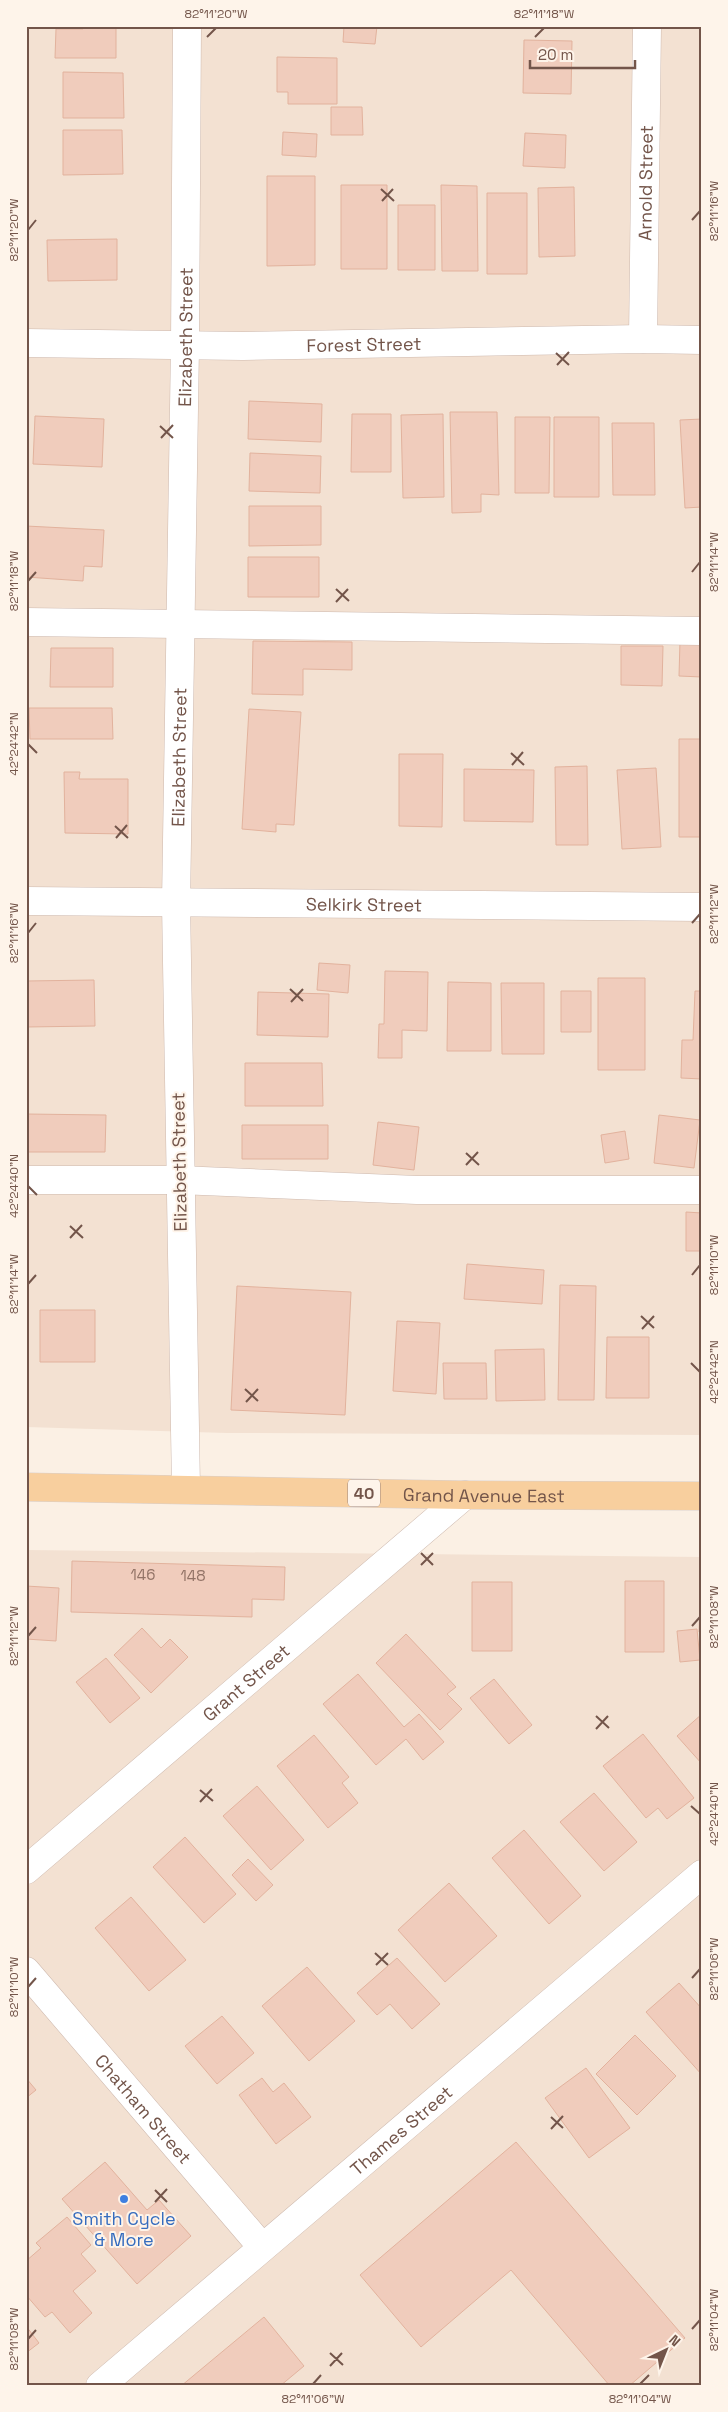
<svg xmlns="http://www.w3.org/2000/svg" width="728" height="2412" font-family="'Space Grotesk',sans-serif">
	<rect width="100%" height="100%" fill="#fbf0e4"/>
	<path fill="#f3e1d2" d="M26,26H702V1435L227,1433L26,1427Z
		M26,1550L702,1557V2386H26Z"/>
	<path fill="#f0ccbc" stroke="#e2b29d" d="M83,26H116V58H55L56,29H83Z
		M344,26H377L375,44L343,42Z
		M524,40L572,41L571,94L523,93Z
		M277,57L337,58V104H288V92H277Z
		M63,72L123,73L124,118H63Z
		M331,107H362L363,135H331Z
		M63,130H122L123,174L63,175Z
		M283,132L317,134L316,157L282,155Z
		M525,133L566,135L565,168L523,166Z
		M267,176H315V265L267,266Z
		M341,185H387V269H341Z
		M441,185L477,186L478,271H442Z
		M574,187L575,256L539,257L538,188Z
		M487,193H527V274H487Z
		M398,205H435V270H398Z
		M117,239V280L48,281L47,240Z
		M249,401L322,404L321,442L248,439Z
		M450,412H497L499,495L481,494V512L452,513Z
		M352,414H391V472H351Z
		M443,414L444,497L403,498L401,415Z
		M35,416L104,419L102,467L33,464Z
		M515,417H550L549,493H515Z
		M554,417H599V497H554Z
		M702,419V507L685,508L680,420Z
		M612,423H654L655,495H613Z
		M250,453L321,456L320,493L249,491Z
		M249,506H321V545L249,546Z
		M26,526L104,530L102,567L84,566L83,581L26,577Z
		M248,557H319V597H248Z
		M253,641L352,642V670L303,669V695L252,694Z
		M680,641H702V677L679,676Z
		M621,646H663L662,686L621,685Z
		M51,648H113V687H50Z
		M29,708H112L113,739H30Z
		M249,709L301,712L294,825L276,824V832L242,829Z
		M679,739H702V837H679Z
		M399,754H443L442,827L399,826Z
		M587,766L588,845H556L555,767Z
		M656,768L661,847L622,849L617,770Z
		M464,769L534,770L533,822L464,821Z
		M64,772H80L79,779H128V834L65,833Z
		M319,963L350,965L348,993L317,990Z
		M385,971L428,972L427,1031L402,1030V1058H378L379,1024H384Z
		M598,978H645V1070H598Z
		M94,980L95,1026L26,1027V981Z
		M448,982L491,983V1051H447Z
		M501,983H544V1054H502Z
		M561,991H591V1032H561Z
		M695,991H702V1079L681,1078L682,1040H693Z
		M258,992L329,994L328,1037L257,1035Z
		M245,1063H322L323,1106H245Z
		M26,1114L106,1115L105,1152H26Z
		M659,1115L700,1120L694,1168L654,1163Z
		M378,1122L419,1127L414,1170L373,1165Z
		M242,1125H328V1159H242Z
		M625,1131L629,1159L605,1163L601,1135Z
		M686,1212L702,1213V1251H686Z
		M467,1264L544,1270L542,1304L464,1299Z
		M560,1285L596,1286L594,1400H558Z
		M237,1286L351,1292L345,1415L231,1410Z
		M40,1310H95V1362H40Z
		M397,1321L440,1323L436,1394L393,1391Z
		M607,1337H649V1398H606Z
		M544,1349L545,1400L496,1401L495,1350Z
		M443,1363H486L487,1399H444Z
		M72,1561L285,1567L284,1600L252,1599V1617L71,1612Z
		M701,1578H702V1632H699Z
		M625,1581H664V1652H625Z
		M472,1582H512V1651H472Z
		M26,1586L59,1588L56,1641L26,1639Z
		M142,1628L161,1648L170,1639L188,1657L151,1693L114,1655Z
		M697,1629L700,1660L680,1662L677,1631Z
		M406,1634L456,1687L447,1694L462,1709L440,1730L376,1663Z
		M106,1658L140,1698L110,1723L76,1682Z
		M358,1674L404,1727L419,1714L444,1742L423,1760L406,1739L376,1765L323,1704Z
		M494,1679L532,1725L509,1744L470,1698Z
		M702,1714V1764L677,1736Z
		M643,1734L694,1798L667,1819L658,1808L646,1818L603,1766Z
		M314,1735L349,1777L342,1783L358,1803L328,1828L277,1766Z
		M257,1786L304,1840L271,1870L223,1816Z
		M594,1793L637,1842L604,1871L560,1822Z
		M524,1830L581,1896L549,1924L492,1858Z
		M185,1837L236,1894L204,1923L153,1867Z
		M248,1859L273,1885L256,1901L232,1875Z
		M449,1883L497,1936L445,1982L398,1930Z
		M131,1897L186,1960L149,1991L95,1928Z
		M397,1958L440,2004L412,2029L390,2004L377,2015L357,1993Z
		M307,1967L355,2021L309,2061L262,2006Z
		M679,1983L702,2009V2075L646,2012Z
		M222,2016L254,2053L217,2084L185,2046Z
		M635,2035L676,2076L637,2115L596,2074Z
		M586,2068L630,2128L589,2158L545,2098Z
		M26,2078L36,2090L26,2098Z
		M262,2078L273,2092L284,2083L311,2117L276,2144L239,2095Z
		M516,2142L685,2338L629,2386H610L511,2270L421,2347L360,2275Z
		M105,2162L147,2210L159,2200L191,2236L137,2284L62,2199Z
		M67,2217L91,2245L81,2254L96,2271L73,2291L92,2313L70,2333L52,2312L45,2317L26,2295V2261L41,2248L36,2243Z
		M264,2317L304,2366L280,2386H181Z
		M26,2326L39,2343L26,2353Z"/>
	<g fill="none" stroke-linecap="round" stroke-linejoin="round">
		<g stroke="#ceb9ae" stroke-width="29">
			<g id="minor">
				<path id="s1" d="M643,339L647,26"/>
				<path id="s2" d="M26,343L243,346L643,339L702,340"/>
				<path d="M26,622L702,631"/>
				<path id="s3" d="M26,901L702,907"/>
				<path d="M26,1180H179L417,1190H702"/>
				<path id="s4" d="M186,1488L176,903L185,346L187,26"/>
				<path id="s5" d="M26,1870L465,1495"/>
				<path id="s6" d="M26,1971L262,2247"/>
				<path id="s7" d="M100,2386L702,1874"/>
			</g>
		</g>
		<g stroke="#d8cfcc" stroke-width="29">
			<g id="major">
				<path id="s8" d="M26,1487L465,1495L702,1496"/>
			</g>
		</g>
		<use href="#minor" stroke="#fff" stroke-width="28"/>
		<use href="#major" stroke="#f8cf9e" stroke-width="28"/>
	</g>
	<path fill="none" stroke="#73554a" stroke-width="2" d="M207,37L216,28M535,37L544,28M381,189L394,201M382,201L393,189M692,220L700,211M28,230L36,220M556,353L569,365M557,365L569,352M160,426L173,438M161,438L173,425M692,572L700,562M28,581L36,572M336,589L349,601M336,602L348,589M28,744L37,753M511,753L524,765M512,765L523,752M115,826L128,838M116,838L127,825M692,923L700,914M28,933L36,923M290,989L303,1001M291,1002L303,989M466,1153L479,1165M466,1165L478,1152M28,1186L37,1195M70,1226L83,1238M70,1238L82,1225M692,1275L700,1265M28,1284L36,1275M641,1316L654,1328M642,1329L654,1316M691,1363L700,1372M245,1389L258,1401M246,1402L258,1389M421,1553L433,1565M421,1565L433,1553M692,1626L700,1617M28,1636L36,1627M596,1716L609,1728M596,1729L608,1716M200,1790L213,1801M200,1802L212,1789M691,1806L700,1814M375,1953L388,1965M376,1965L388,1953M692,1978L700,1969M28,1987L36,1978M551,2117L563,2128M551,2129L563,2116M155,2190L167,2202M155,2202L167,2189M692,2329L700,2320M28,2339L36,2330M330,2353L343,2365M330,2366L342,2353M313,2384L321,2375M640,2384L649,2375"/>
	<circle fill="#3f7fe0" stroke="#fef4ea" stroke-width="2" cx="124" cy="2199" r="5"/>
	<g text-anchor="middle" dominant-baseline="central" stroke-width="4" stroke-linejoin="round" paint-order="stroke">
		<g font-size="15" fill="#927366">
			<text x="143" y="1574">146</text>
			<text x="193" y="1575">148</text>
		</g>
		<rect fill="#fef4ea" stroke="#9d857a" stroke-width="1" x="348" y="1479.5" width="32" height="27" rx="4"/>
		<g font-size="16" font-weight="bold" fill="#73554a">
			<text x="364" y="1493">40</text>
		</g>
		<g font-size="18" fill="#73554a" stroke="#fef4ea">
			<text stroke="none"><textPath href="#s1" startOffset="156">Arnold Street</textPath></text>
			<text stroke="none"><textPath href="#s4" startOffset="1151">Elizabeth Street</textPath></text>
			<text stroke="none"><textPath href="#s2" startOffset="338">Forest Street</textPath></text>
			<text stroke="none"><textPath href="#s4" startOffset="731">Elizabeth Street</textPath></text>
			<text stroke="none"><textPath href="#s3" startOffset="338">Selkirk Street</textPath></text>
			<text transform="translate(179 1162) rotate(-91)">Elizabeth Street</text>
			<text stroke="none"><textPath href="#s8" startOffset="458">Grand Avenue East</textPath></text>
			<text stroke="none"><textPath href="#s5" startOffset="289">Grant Street</textPath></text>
			<text stroke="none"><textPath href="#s6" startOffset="181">Chatham Street</textPath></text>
			<text stroke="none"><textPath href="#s7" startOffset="395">Thames Street</textPath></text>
		</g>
		<g font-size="18" fill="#366cbe" stroke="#fef4ea">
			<text x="124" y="2218">Smith Cycle<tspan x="124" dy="21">&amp; More</tspan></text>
		</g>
	</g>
	<rect width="728" height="2412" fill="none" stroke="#fef4ea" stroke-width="55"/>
	<g transform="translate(666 2350) rotate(43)" stroke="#fef4ea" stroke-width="4" paint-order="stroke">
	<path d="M0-4L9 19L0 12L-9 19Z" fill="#73554a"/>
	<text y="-8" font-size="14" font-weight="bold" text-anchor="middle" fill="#73554a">N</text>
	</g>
	<path d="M530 60v8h105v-8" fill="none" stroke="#73554a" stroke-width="2.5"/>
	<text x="538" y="60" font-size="15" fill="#73554a" stroke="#fef4ea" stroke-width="4" paint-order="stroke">20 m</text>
	<rect x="28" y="28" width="672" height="2356" fill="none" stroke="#73554a" stroke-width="2"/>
	<g font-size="12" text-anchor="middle" fill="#73554a">
		<text x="216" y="18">82°11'20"W</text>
		<text x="544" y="18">82°11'18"W</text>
		<text transform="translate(714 211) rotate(-90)" y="4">82°11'16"W</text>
		<text transform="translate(14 230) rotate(-90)" y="4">82°11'20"W</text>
		<text transform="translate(714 562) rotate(-90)" y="4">82°11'14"W</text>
		<text transform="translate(14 581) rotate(-90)" y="4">82°11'18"W</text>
		<text transform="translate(14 744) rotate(-90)" y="4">42°24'42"N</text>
		<text transform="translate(714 914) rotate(-90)" y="4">82°11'12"W</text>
		<text transform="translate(14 933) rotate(-90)" y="4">82°11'16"W</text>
		<text transform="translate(14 1186) rotate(-90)" y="4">42°24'40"N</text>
		<text transform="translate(714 1265) rotate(-90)" y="4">82°11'10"W</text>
		<text transform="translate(14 1284) rotate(-90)" y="4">82°11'14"W</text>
		<text transform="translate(714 1372) rotate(-90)" y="4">42°24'42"N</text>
		<text transform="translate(714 1617) rotate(-90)" y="4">82°11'08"W</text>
		<text transform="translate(14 1636) rotate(-90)" y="4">82°11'12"W</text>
		<text transform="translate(714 1814) rotate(-90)" y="4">42°24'40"N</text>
		<text transform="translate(714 1969) rotate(-90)" y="4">82°11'06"W</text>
		<text transform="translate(14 1987) rotate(-90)" y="4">82°11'10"W</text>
		<text transform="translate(714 2320) rotate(-90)" y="4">82°11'04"W</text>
		<text transform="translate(14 2339) rotate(-90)" y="4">82°11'08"W</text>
		<text x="313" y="2403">82°11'06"W</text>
		<text x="640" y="2403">82°11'04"W</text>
	</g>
</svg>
